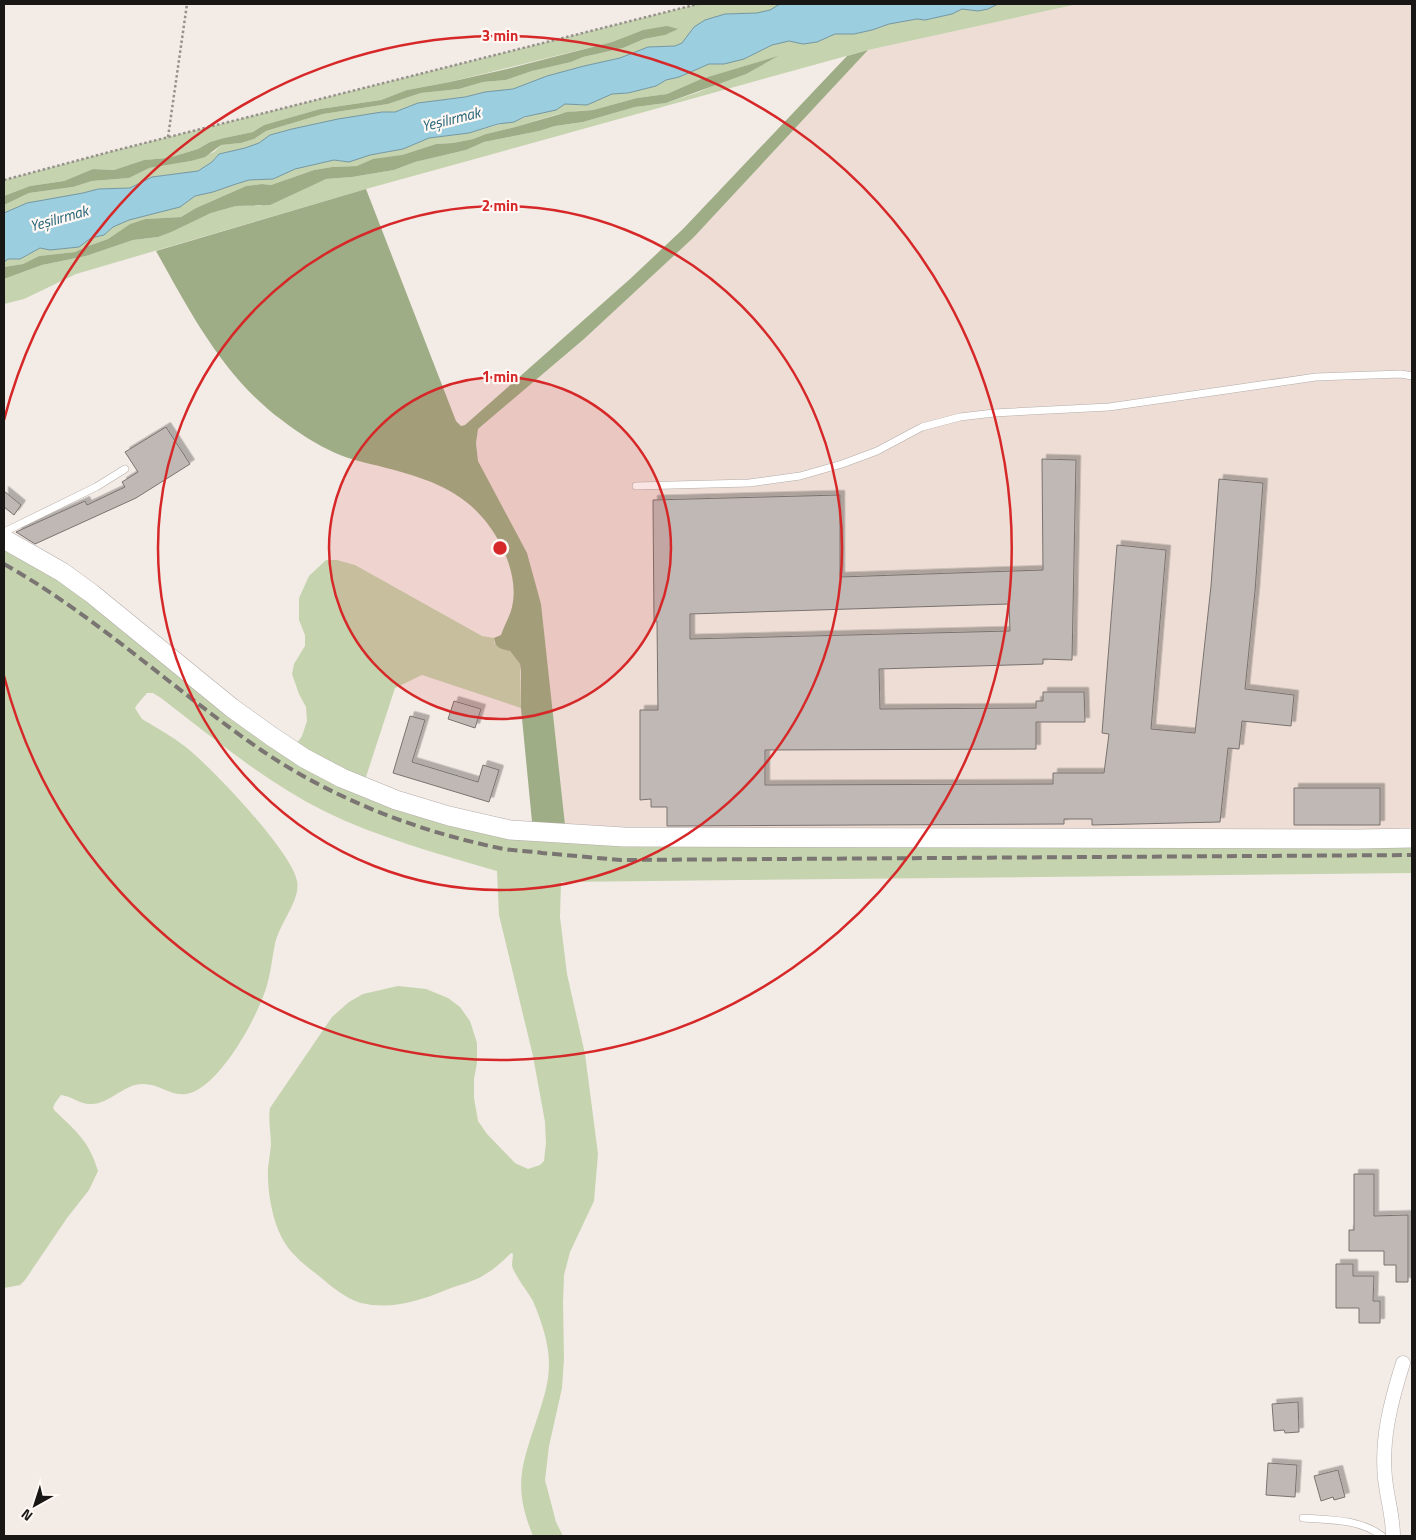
<svg xmlns="http://www.w3.org/2000/svg" width="1416" height="1540" font-family="'Titillium Web',sans-serif">
	<defs>
		<filter id="shadow"><feDropShadow dx="4.5" dy="-4.5" stdDeviation="0" flood-color="#0004"/></filter>
	</defs>
	<rect width="100%" height="100%" fill="#f3ebe6"/>
	<path fill="#edddd5" d="M1078,4H1412V838L566,834L541,604L513,527L478,461L476,443L478,429L584,339L693,238L868,50Z"/>
	<path fill="#c5d3ae" d="M698,4H780L770,10L757,13L725,14L694,27L682,43L675,46L648,47L620,58L584,66L547,76L513,89L485,92L465,97L418,103L395,112H382L338,119L292,129L270,135L259,143L245,148L219,154L212,162L198,171L152,177L130,188L98,189L83,193L27,203L4,213V205L29,193L73,187L92,181L129,178L148,168L191,161L214,152L221,145L241,143L254,139L266,131L323,114L388,104L421,93L459,89L483,82L506,80L532,71L571,62L583,57L623,48L644,39L665,35L654,29L643,30L612,42L450,82L407,90L381,100L320,109L264,125L253,132L224,138L210,142L198,149L168,158L144,160L114,170L93,169L64,181L30,186L4,196V180L113,151Z
		M998,4H1078L868,50L366,189L76,274L24,299L4,304V279L42,265L86,256L133,240L158,237L211,213L236,206H260L326,179L352,177L394,170L415,162L466,150L484,142L539,131L555,126L583,122L635,107L666,103L699,92L776,57L701,79L667,94L637,98L593,110L576,111L558,114L515,127L486,134L473,139L453,143L436,144L402,155L357,166L332,167L314,170L271,185L262,184L246,186L196,208L181,217L145,219L130,224L108,239L88,246L75,252L39,256L23,264L4,267V262L8,259H20L40,248L50,250L79,247L91,238L104,235L113,227L129,220L179,207L195,196L213,192L236,184L249,180L273,179L294,169L334,160L349,162L370,155L403,149L429,138L469,133L559,108L565,104L587,105L612,94L628,93L656,86L666,80L679,77L709,64H724L772,45L789,41L803,44L817,42L835,34H854L872,30L889,24L917,19L925,20L952,14L962,9L978,11L988,9Z
		M4,539L292,750L302,736L307,721L306,707L299,694L292,674L294,664L305,646V635L299,620V598L309,576L326,560H337L355,565L482,636L494,638V643L510,651L520,664L521,708L422,675L395,688L363,786L510,830L1412,838V873L561,882L560,917L567,974L585,1054L598,1154L594,1201L570,1252L564,1275L563,1303L564,1359L562,1388L549,1446L545,1480L556,1522L563,1536H533C514,1489 520,1469 536,1422C542,1403 549,1385 549,1364C549,1343 541,1320 533,1301C528,1292 513,1273 512,1265C512,1261 513,1257 513,1254L511,1253C500,1264 489,1274 474,1280C465,1284 455,1286 446,1290C419,1301 391,1310 361,1303C346,1299 331,1286 319,1276C306,1266 290,1254 282,1238C272,1219 267,1190 268,1168C269,1160 270,1153 271,1145C271,1132 268,1121 270,1108L332,1017L349,1002L363,994L398,986L426,989L448,998L460,1007L470,1021L477,1043V1063L474,1079V1098L478,1121L487,1134L515,1163L528,1169L540,1165L544,1161L546,1143L545,1122L533,1056L499,915L497,871C439,854 379,838 324,811C265,781 214,739 161,698L153,693H147L136,706L135,708L142,719C157,728 173,737 187,748C212,768 292,852 297,881C301,900 279,924 275,944C272,958 271,972 267,985C259,1015 218,1090 186,1094C169,1097 157,1080 135,1085C120,1089 106,1105 90,1104C80,1104 71,1096 61,1095L55,1103L53,1108L55,1111C77,1132 89,1141 98,1171L89,1190L67,1218L25,1280L20,1285L4,1288Z"/>
	<path fill="#9ead85" d="M667,26L678,29L665,35L644,39L623,48L583,57L571,62L532,71L506,80L483,82L459,89L421,93L388,104L323,114L266,131L254,139L241,143L221,145L205,157L191,161L149,168L129,178L92,181L73,187L29,193L4,205V196L30,186L64,181L93,169L114,170L144,160L168,158L198,149L210,142L224,138L253,132L264,125L320,109L381,100L407,90L450,82L507,69L612,42L643,30Z
		M868,50L693,238L584,339L478,429L476,443L478,461L527,553L541,604L566,834L533,832L521,708V672L520,664L510,651C501,649 495,648 494,638L501,635C504,626 510,616 512,607C517,586 510,563 501,545C473,492 433,480 379,466C362,462 344,458 329,450C310,441 292,428 275,415C221,372 189,310 156,251L366,189L456,421L461,426L465,425L630,279L683,229L847,56Z
		M778,56L746,74L666,103L635,107L583,122L555,126L539,131L484,142L466,150L415,162L394,170L352,177L326,179L270,205L236,206L211,213L171,232L158,237L133,240L86,256L42,265L4,279V267L23,264L39,256L75,252L88,246L108,239L130,224L145,219L181,217L196,208L246,186L262,184L271,185L314,170L332,167L357,166L373,159L402,155L436,144L453,143L473,139L486,134L515,127L567,112L593,110L637,98L667,94L701,79Z"/>
	<path fill="#9bcedf" stroke="#7497a2" d="M780,4H998L988,9L978,11L962,9L952,14L925,20L917,19L889,24L872,30L854,34H835L817,42L803,44L789,41L772,45L744,59L724,64H709L679,77L666,80L656,86L628,93L612,94L587,105L565,104L556,110L524,117L514,122L498,124L469,133L429,138L403,149L370,155L349,162L334,160L295,169L273,179L249,180L236,184L213,192L195,196L180,207L129,220L113,227L104,235L91,238L79,247L50,250L40,248L20,259H8L4,262V213L27,203L83,193L98,189L130,188L152,177L198,171L212,162L219,154L245,148L259,143L270,135L292,129L338,119L382,112H395L418,103L465,97L485,92L513,89L547,76L584,66L620,58L648,47L675,46L682,43L694,27L705,20L725,14L757,13L770,10Z"/>
	<path fill="#bfb8b4" stroke="#7a736f" fill-rule="evenodd" filter="url(#shadow)" d="M166,427L190,464L136,498L35,544L16,532L85,501L87,505L125,487L122,482L138,472L125,452Z
		M1042,459L1076,460L1072,660L1043,659V664L879,669L880,709L1036,708V701H1043V692H1084L1085,722H1036V749L765,750V785L1053,784V773H1104L1109,734L1102,733L1117,545L1166,550L1151,729L1195,733L1211,586L1219,479L1263,483L1255,591L1245,689L1294,695L1291,726L1242,721L1239,749L1228,748L1220,822L1092,825V819H1064V824L667,826V807H651V799L640,800V710H658L657,621H654L653,500L840,495V577L1043,570ZM1009,604L1010,631L690,639V614Z
		M4,491L21,505L14,515L4,507Z
		M454,701L481,709L475,728L448,719Z
		M410,716L425,720L412,762L478,782L483,765L499,770L489,802L393,773Z
		M1294,788H1380V825H1294Z
		M1354,1174H1374V1216L1408,1215V1282H1396V1265H1384V1251H1349V1230H1354Z
		M1336,1264H1353V1276H1374L1373,1301H1380V1323H1359V1308H1336Z
		M1298,1402L1299,1432L1285,1433L1284,1430L1274,1431L1272,1404Z
		M1268,1463L1297,1465L1295,1497L1266,1495Z
		M1338,1470L1345,1497L1334,1500L1333,1497L1321,1501L1314,1476Z"/>
	<g fill="none" stroke-linecap="round" stroke-linejoin="round">
		<g stroke="#b4aca8" stroke-width="8">
			<path id="lane" d="M636,486L749,483L800,476L842,464L877,451L922,427L960,417L994,413L1109,407L1316,377L1401,374L1412,376
				M4,532L96,487L125,469
				M1303,1518C1330,1520 1360,1519 1382,1536"/>
		</g>
		<g stroke="#b4aca8" stroke-width="15">
			<path id="street" d="M1393,1536C1393,1516 1387,1498 1385,1478C1381,1439 1391,1401 1403,1363"/>
		</g>
		<g stroke="#b4aca8" stroke-width="20">
			<path id="secondary" d="M4,539L62,572L91,593L232,708L271,736L304,758L342,778L396,800L449,816L510,830L624,837L1358,839L1412,838"/>
		</g>
		<path stroke="#96918d" stroke-width="2.5" stroke-dasharray="2.5 2.5" stroke-linecap="butt" d="M168,137L187,4
			M4,180L113,151L698,4"/>
		<use href="#lane" stroke="#fff" stroke-width="7"/>
		<use href="#street" stroke="#fff" stroke-width="14"/>
		<use href="#secondary" stroke="#fff" stroke-width="19"/>
		<path stroke="#7a7572" stroke-width="4" stroke-dasharray="10 5" stroke-linecap="butt" d="M4,564C96,616 174,690 261,750C333,799 419,832 504,849C517,851 530,851 542,853C568,855 595,858 621,860L1412,855"/>
	</g>
	<circle cx="500" cy="548" r="171" fill="#d62828" fill-opacity=".12"/>
	<g fill="none" stroke="#d62828" stroke-width="2.5">
		<circle cx="500" cy="548" r="171"/>
		<circle cx="500" cy="548" r="342"/>
		<path d="M4 420A512 512 0 1 1 4 676"/>
	</g>
	<g text-anchor="middle" dominant-baseline="central" stroke-width="4.5" stroke-linejoin="round" paint-order="stroke">
		<g font-size="15" font-style="italic" fill="#206073" stroke="#fff8f5">
			<text transform="translate(451 119) rotate(-14)">Yeşilırmak</text>
			<text transform="translate(59 218) rotate(-16)">Yeşilırmak</text>
		</g>
	</g>
	<circle cx="500" cy="548" r="8" fill="#d62828" stroke="#fff8f5" stroke-width="2.5"/>
	<g font-size="15" text-anchor="middle" font-weight="bold" fill="#d62828" stroke="#fff8f5" stroke-width="4.5" stroke-linejoin="round" paint-order="stroke">
		<text x="500" y="41">3 min</text>
		<text x="500" y="211">2 min</text>
		<text x="500" y="382">1 min</text>
	</g>
	<rect width="1416" height="1540" fill="none" stroke="#191715" stroke-width="10"/>
	<g transform="translate(35 1505) rotate(219)" stroke="#fff8f5" stroke-width="4" paint-order="stroke">
	<path d="M0-4L9 19L0 12L-9 19Z" fill="#191715"/>
	<text y="-8" font-size="14" font-weight="bold" text-anchor="middle" fill="#191715">N</text>
	</g>
</svg>
